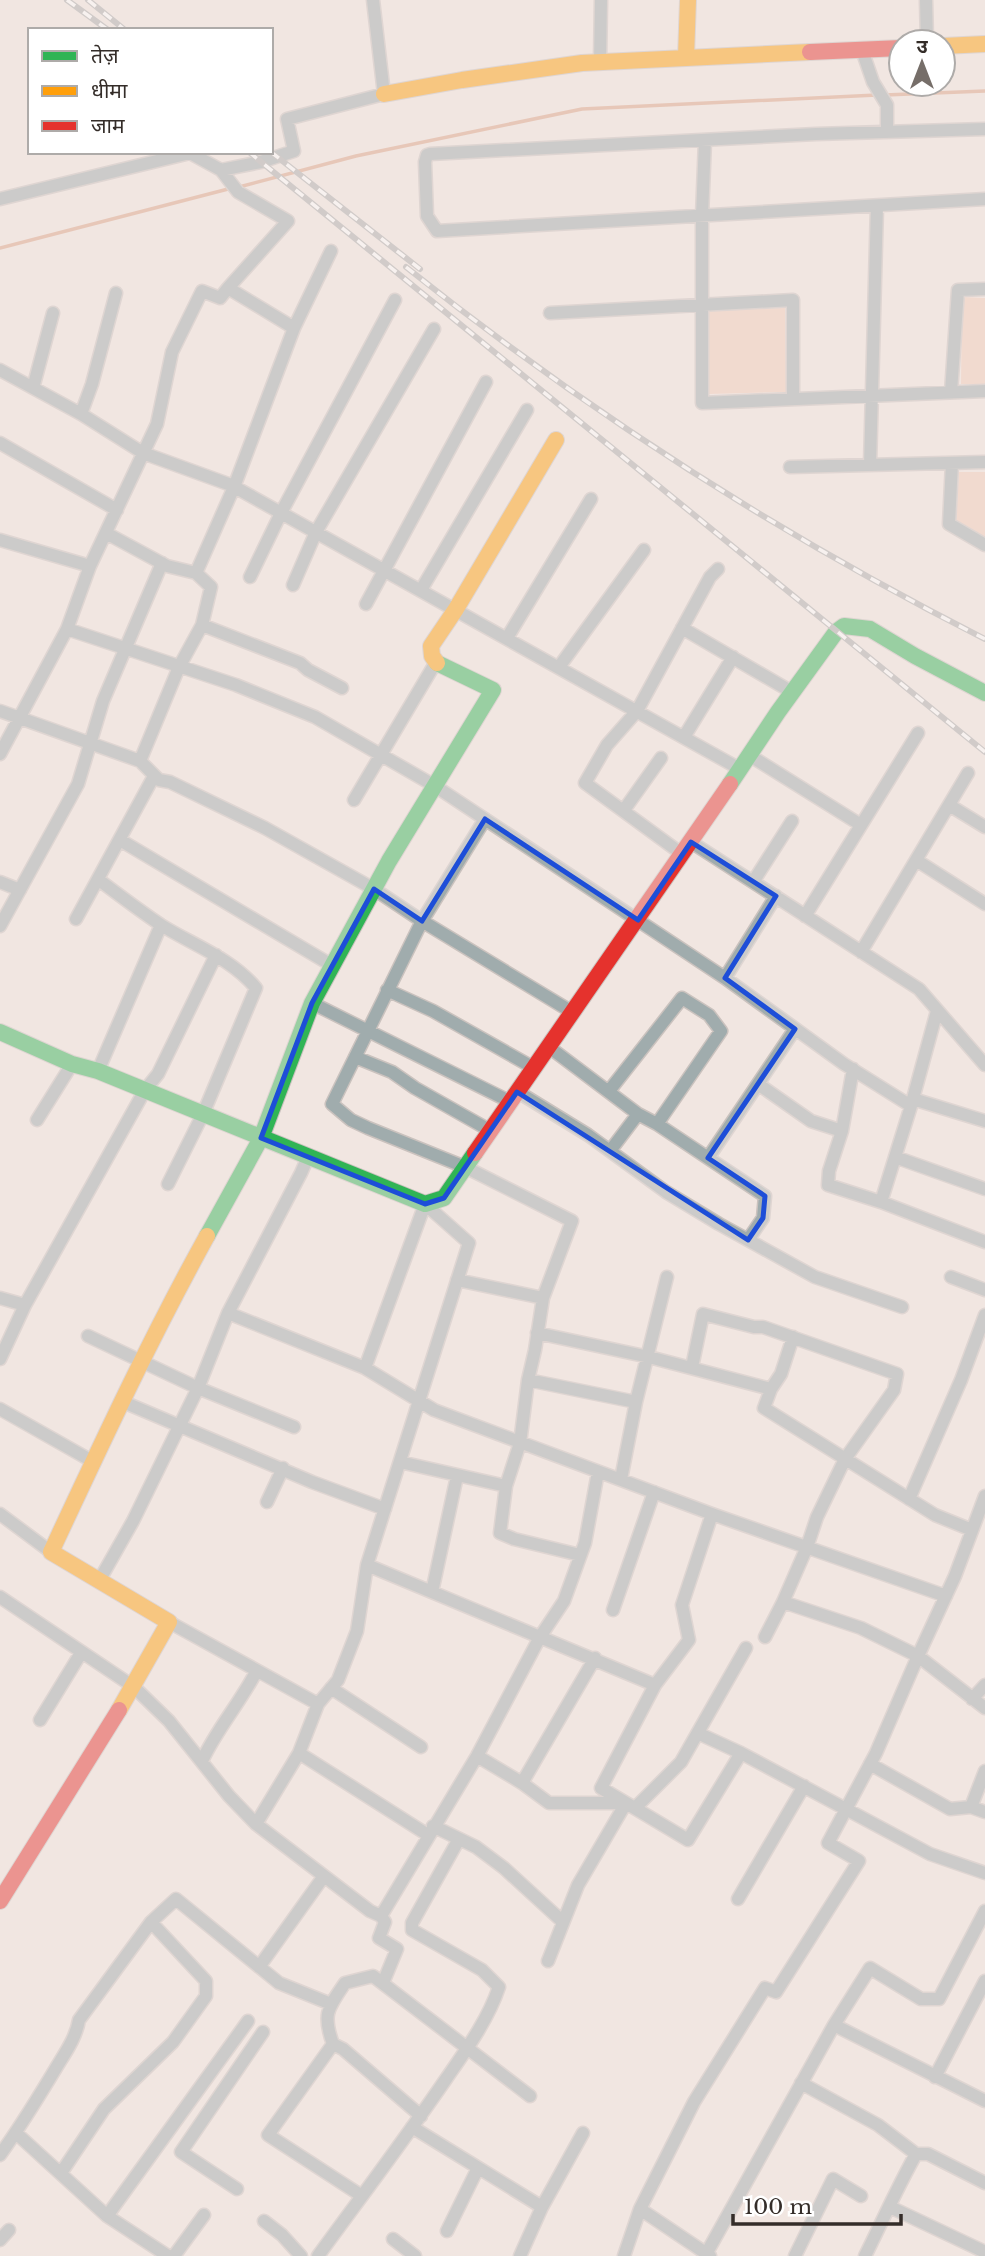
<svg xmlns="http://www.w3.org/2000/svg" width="985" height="2256" font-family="'Libre Baskerville','Noto Sans Devanagari',serif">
	<rect width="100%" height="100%" fill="#f1e6e1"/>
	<path fill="#f1ccb9" d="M962,297L985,298V384H961Z
		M785,308L786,392L709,394L707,310Z
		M959,472H985V538L956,521Z"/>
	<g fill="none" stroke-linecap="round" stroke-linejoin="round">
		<path stroke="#dca385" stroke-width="3.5" d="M885,95L985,91
			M239,187L356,156L582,109L877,95
			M0,248L232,188"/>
		<g stroke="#cac2be" stroke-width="15">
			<path id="street" d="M926,0L927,42
				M862,50L873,82L887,105V132
				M600,62L601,0
				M985,129L816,134L430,154L427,155L425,162L427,216L437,231L985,199
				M705,140L702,216V403L985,391
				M221,170L261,162L294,151L287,119L384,94L373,0
				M0,199L190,153L221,170L238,192L288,221L228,288L294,328L331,251
				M550,313L793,300V399
				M0,370L81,414L143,453L231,485L740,769
				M33,388L53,313
				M951,392L958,290L985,289
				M81,414L92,384L116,293
				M0,443L117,510
				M952,463L949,524L985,545
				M870,465L877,206
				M790,467L985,462
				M106,533L167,566L196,573L211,587L202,625L179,667L140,761
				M0,540L90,566
				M196,573L234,487L294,328
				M250,577L281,513L395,300
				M293,585L316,532L434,329
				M421,590L527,410
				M366,604L486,382
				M202,625L300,663L308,670L342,688
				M682,628L792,692
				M67,629L236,685L315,717L435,786L725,978L844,1064L911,1106L937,1011
				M507,638L591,499
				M559,667L644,550
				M0,711L140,761L159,780L170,782L265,828L374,889L422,921L572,1012
				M684,737L733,657
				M0,754L67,629L90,566L157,424L172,352L202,291L220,298L228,288
				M749,755L861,825
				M354,800L436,662
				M949,805L985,827
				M624,810L661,758
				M485,819L422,921L332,1104L351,1120L368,1128L465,1167L572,1221L543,1298L535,1350L528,1380L520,1443L506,1486L500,1533L514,1539L580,1555
				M120,840L333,966
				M691,842L919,989L985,1065
				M682,854L585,783L607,745L637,711L710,577L718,569
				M916,860L985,904
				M99,880C119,895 140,911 161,925C193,945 231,958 256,988L203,1114L168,1184
				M0,882L20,890
				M753,882L792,821
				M805,916L918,733
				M76,919L154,776
				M0,926L78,784L103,701L162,563
				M861,952L968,773
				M725,978L776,896
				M387,990L433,1011L534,1068
				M312,1003L511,1102
				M549,1047L638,1114L657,1124L765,1196L763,1218L748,1240
				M355,1057L392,1072L415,1088L491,1131
				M853,1069L842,1131L829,1171L828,1185L881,1202
				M98,1071L161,925
				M758,1084L811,1121L842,1131
				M609,1091L682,998L709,1015L721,1031L657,1124
				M518,1092L588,1135L666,1192L719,1224L815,1277L902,1307
				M913,1099L985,1121
				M911,1106L881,1202L985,1242
				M37,1120L72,1064
				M610,1151L638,1114
				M895,1157L985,1189
				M708,1158L795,1029
				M951,1277L985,1290
				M457,1280L543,1298
				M0,1298L25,1305
				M228,1313L365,1368L434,1410L712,1514L946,1596
				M537,1333L649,1357L771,1389
				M88,1336L198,1388L294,1427
				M793,1337L781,1374L771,1389L764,1408L935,1515L972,1530
				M0,1359L25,1305L145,1090L158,1074L216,955
				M692,1367L703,1314L754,1327H763L897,1374L894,1390L845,1459L817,1517L807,1547L783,1602L765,1637
				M365,1368L425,1204L469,1243L367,1565L655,1685L601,1788L688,1840L741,1753L930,1854L985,1873
				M528,1380L636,1402
				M121,1401L312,1482L385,1509
				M0,1409L92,1461
				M400,1462L506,1486
				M621,1479L636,1402L667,1277
				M909,1499L961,1380L985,1315
				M267,1502L283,1468
				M0,1514L51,1552
				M99,1581L133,1521L198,1388L228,1313L301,1173L308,1157
				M432,1592L457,1476
				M0,1597L134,1687L169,1721L229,1796L256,1824L370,1911L381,1916L477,1756L540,1637L564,1601L585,1543L598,1472
				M783,1602L861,1628L918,1656L985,1708
				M613,1610L654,1492
				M169,1622L318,1704L338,1680L357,1631L367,1565
				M655,1685L689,1640L682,1605L712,1514
				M331,1688L421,1747
				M972,1699L985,1685
				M40,1720L81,1653
				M704,1736L741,1753
				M299,1753L428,1835
				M477,1756L522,1783L549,1803H625
				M202,1761C216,1730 240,1703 256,1672
				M870,1764L950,1809L971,1807L985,1812
				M522,1783L595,1658
				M971,1807L985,1771
				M635,1808L681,1762L746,1648
				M256,1824L299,1753L318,1704
				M433,1826L476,1847L504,1868L563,1922
				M738,1899L804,1786
				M381,1916L385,1922L379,1938L397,1949L383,1983
				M548,1961L578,1885L626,1803
				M259,1967L324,1876
				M834,2025L985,2101
				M333,2044C322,2014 328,2008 345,1983L373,1976L530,2096
				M935,2077L985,1981
				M801,2083L878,2125L916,2154H928L985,2183
				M412,2127L542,2207
				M16,2133L107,2216L168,2256
				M0,2155C20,2127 38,2098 56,2068C65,2053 76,2038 79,2020L151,1922L176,1899L279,1983L331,2004
				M61,2173L104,2109L173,2042L206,1996V1981L151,1922
				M237,2189L181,2152L263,2032
				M362,2196L268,2135L333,2044L343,2049L421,2116
				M890,2207L985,2252
				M640,2209L694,2102L765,1988L776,1992L859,1861L828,1843L876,1753L918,1656L955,1576L985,1496
				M107,2216L248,2021
				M264,2221L282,2235L301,2256
				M447,2231L478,2168
				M393,2239L415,2256
				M0,2240L9,2230
				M174,2256L204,2215
				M318,2256C361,2197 405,2139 446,2079C466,2050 488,2020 499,1987L482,1970L412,1930V1923L459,1839
				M520,2256L542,2207L583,2133
				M624,2256L640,2209L710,2256
				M705,2256L834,2025L870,1968L921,1999H939L985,1911
				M795,2256L833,2179L861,2196
				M865,2256C882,2222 897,2188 916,2154"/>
		</g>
		<g stroke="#cac2be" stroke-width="18">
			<path id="fast" d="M730,784L778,712L836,632L844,626L870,629L915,656L985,693
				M0,1032L72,1064L98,1071L425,1204L444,1198L475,1153
				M207,1236L261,1138L312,1003L389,861L493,690L437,663"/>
		</g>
		<g stroke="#cac2be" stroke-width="18">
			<path id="slow" d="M943,46L985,44
				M686,57L688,0
				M384,94L462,80L582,63L810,52
				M437,663L432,656L431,646L456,609L556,440
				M119,1710L169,1622L51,1552C101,1445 150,1339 207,1236"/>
		</g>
		<g stroke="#cac2be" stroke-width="18">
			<path id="jam" d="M810,52L901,48
				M475,1153L730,784
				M0,1901L119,1710"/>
		</g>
		<use href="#street" stroke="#a0acad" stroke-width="12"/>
		<use href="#fast" stroke="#30b455" stroke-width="16"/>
		<use href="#slow" stroke="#ff9f0a" stroke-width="16"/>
		<use href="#jam" stroke="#e5322d" stroke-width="16"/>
		<g stroke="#aaabaa" stroke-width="6">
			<path id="rail" d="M67,0L108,30
				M88,0L125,30
				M249,152L985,752
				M271,152L420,269
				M406,267C585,410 780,535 985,639"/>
		</g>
		<use href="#rail" stroke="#fff" stroke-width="3.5" stroke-dasharray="10" stroke-linecap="butt"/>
	</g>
	<path d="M0 0H985V2256H0ZM485,819L638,920L691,842L776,896L725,978L795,1029L708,1158L765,1196L763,1218L748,1240L517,1092L444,1198L425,1204L261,1138L312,1003L374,889L422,921Z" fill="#f1e6e1" fill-opacity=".55" fill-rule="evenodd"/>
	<path fill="none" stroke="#1d4ed8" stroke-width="5" stroke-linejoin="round" d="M485,819L638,920L691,842L776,896L725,978L795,1029L708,1158L765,1196L763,1218L748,1240L517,1092L444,1198L425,1204L261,1138L312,1003L374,889L422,921Z"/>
	<rect x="28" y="28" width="245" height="126" fill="#ffffff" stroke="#aeaba9" stroke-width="2"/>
	<rect x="42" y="51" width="35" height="10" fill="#30b455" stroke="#aeaba9" stroke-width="2"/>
	<text x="91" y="63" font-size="21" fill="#342d29">तेज़</text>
	<rect x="42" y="86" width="35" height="10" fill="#ff9f0a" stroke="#aeaba9" stroke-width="2"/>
	<text x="91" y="98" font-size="21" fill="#342d29">धीमा</text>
	<rect x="42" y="121" width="35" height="10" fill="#e5322d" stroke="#aeaba9" stroke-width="2"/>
	<text x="91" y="133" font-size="21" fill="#342d29">जाम</text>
	<g transform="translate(922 63)"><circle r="33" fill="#ffffff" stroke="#aeaba9" stroke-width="2"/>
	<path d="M0-5L12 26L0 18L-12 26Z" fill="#766e69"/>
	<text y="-10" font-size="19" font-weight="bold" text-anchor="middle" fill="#342d29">उ</text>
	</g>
	<path d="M733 2214v10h168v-10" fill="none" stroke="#342d29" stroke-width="3.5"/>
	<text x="744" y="2214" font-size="21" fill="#342d29" stroke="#ffffff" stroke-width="5" paint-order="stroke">100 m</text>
</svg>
